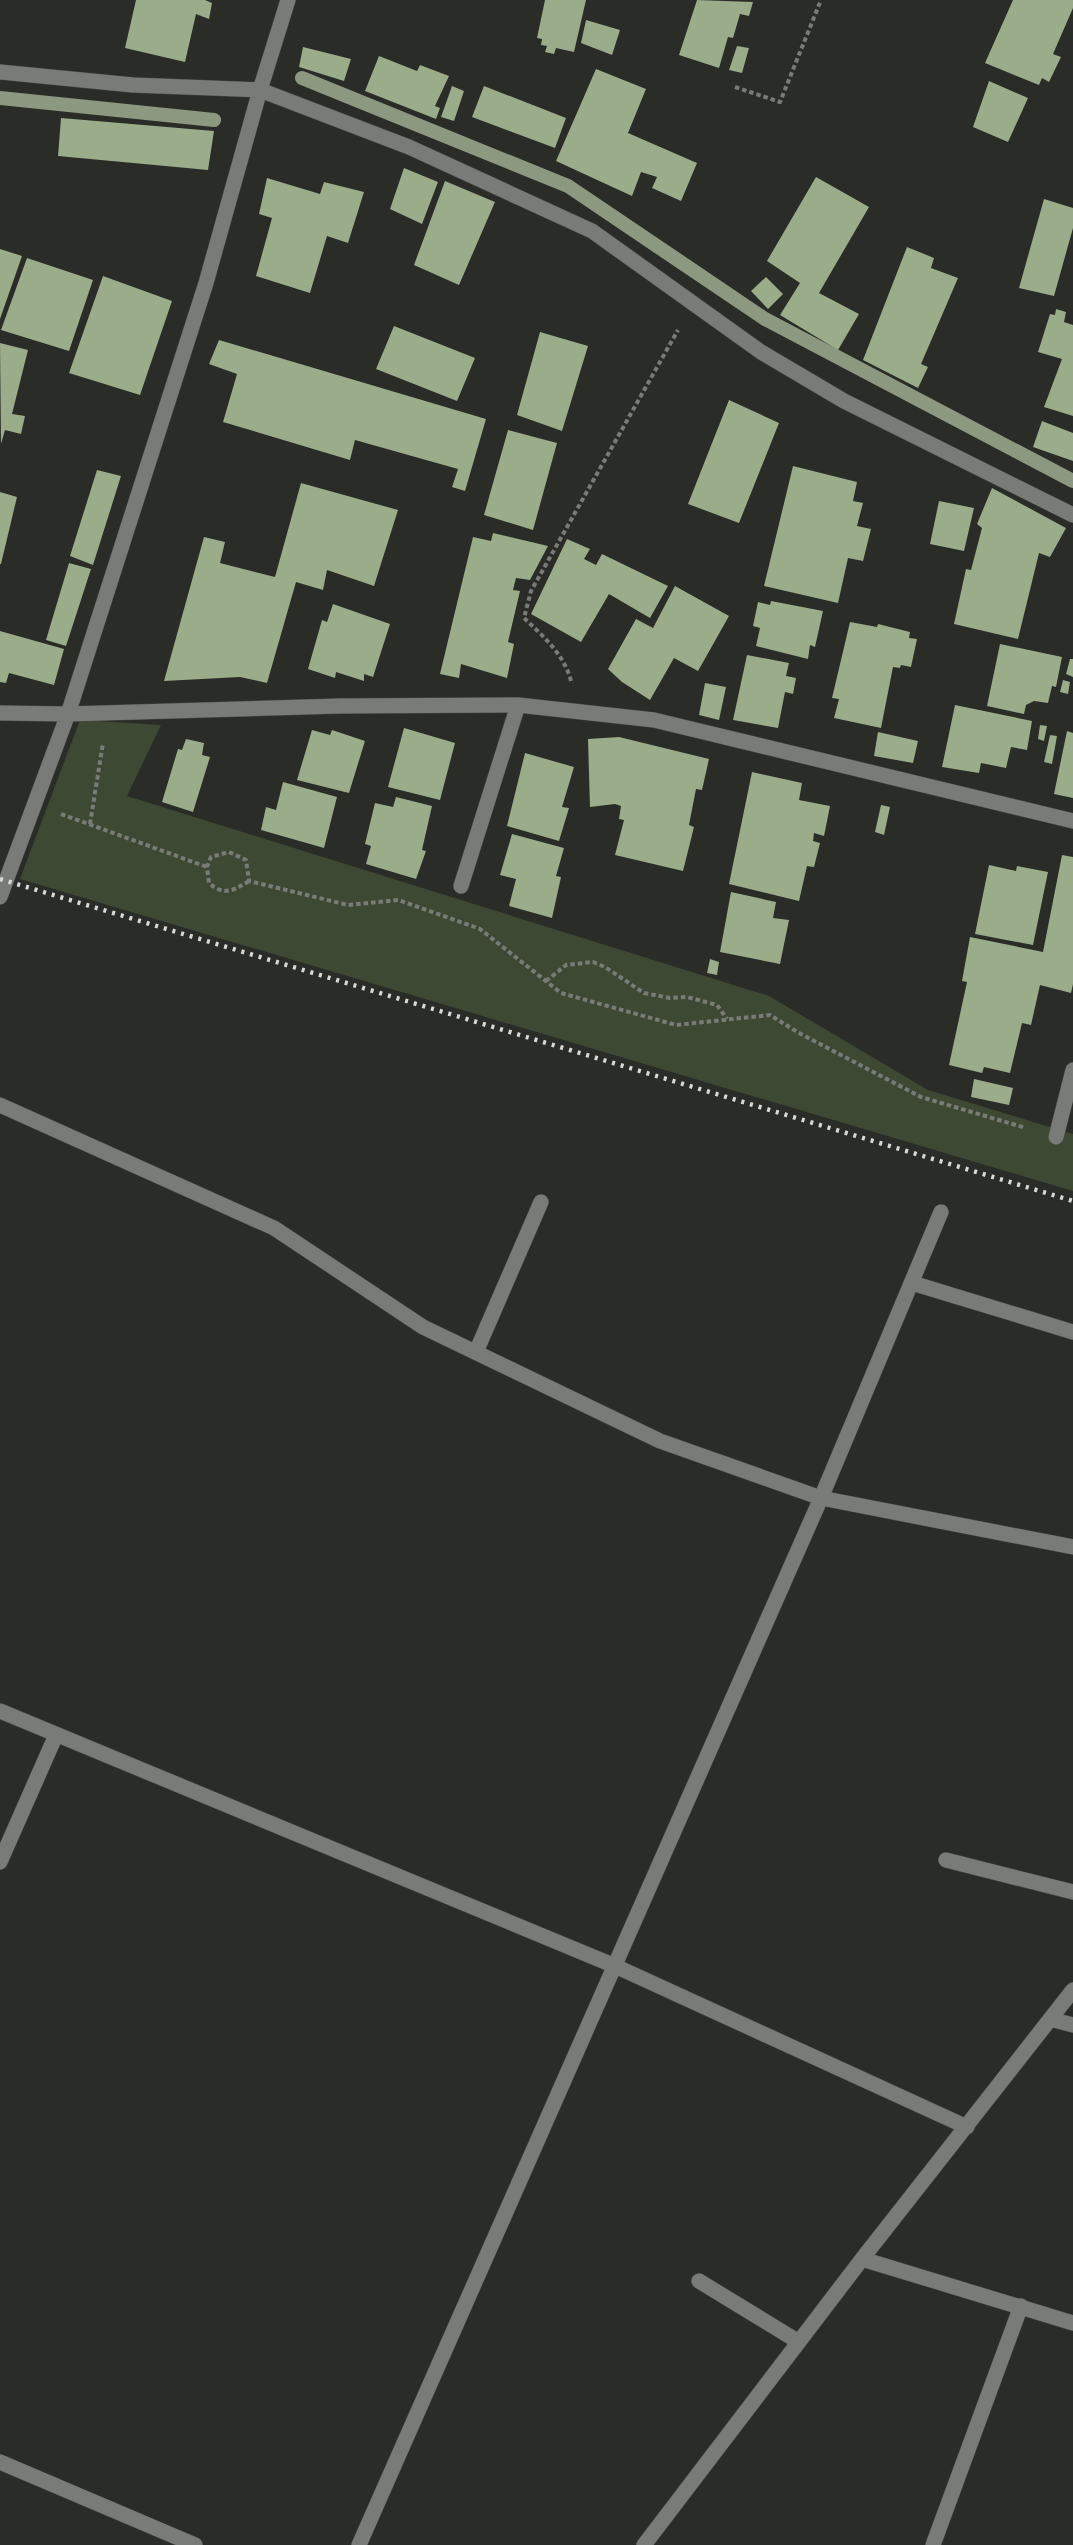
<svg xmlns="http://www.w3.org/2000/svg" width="1073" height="2545" font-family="'Noto Sans',sans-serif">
	<rect width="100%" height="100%" fill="#292c27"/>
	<path fill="#3e4933" d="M80,720L161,725L127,796L769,996L928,1090L1073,1134V1191L20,879Z"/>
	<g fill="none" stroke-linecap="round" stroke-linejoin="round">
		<path stroke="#8d9880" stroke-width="14" d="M302,78L568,186L765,319L1073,481
			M0,98L214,120"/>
	</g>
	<path fill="#9aac89" d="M136,0H205L212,3L209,19L196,14L185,62L125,48Z
		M545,0H586L574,52L556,48L554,54L545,52L547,46L541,45L542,39L537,38Z
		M697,0L753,2L749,16L740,14L733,38L728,37L719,68L679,55Z
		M1013,0H1073V8L1053,54L1061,57L1049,82L1042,78L1039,85L985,63Z
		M586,20L620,30L612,55L581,43Z
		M737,46L749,48L742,73L729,70Z
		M303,47L351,59L344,81L299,67Z
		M379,56L417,71L420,65L449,76L435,106L440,108L436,119L365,91Z
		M596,69L646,89L628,133L697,163L681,201L652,188L657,177L641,172L632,196L556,161Z
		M989,81L1028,98L1008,142L973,127Z
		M452,86L464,91L454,121L441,117Z
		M484,86L566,118L555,148L472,117Z
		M61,118L214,131L208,170L58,156Z
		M404,168L438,182L422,224L390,209Z
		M816,177L869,207L819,293L859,314L838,350L780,315L800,283L767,261Z
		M267,178L320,194L324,182L364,192L348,243L327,236L310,293L256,276L272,218L259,214Z
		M445,181L495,202L459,285L414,265Z
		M1044,199L1073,208V228L1054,296L1019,288Z
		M907,247L934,258L931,268L958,278L921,364L928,367L918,388L863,360Z
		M0,249L22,256L0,319Z
		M27,258L93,280L69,351L1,330Z
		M103,276L172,301L140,395L69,373Z
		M766,277L783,294L768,309L751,291Z
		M1056,309L1066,312L1064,322L1073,325V416L1044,407L1062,359L1038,352L1050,314L1055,315Z
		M394,326L475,358L457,401L376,369Z
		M540,332L588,346L562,431L517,415Z
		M219,340L486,419L465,491L452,487L458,469L355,440L350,460L223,422L237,374L209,364Z
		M0,343L28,350L12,414L25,416L21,434L5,430L1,444Z
		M729,400L779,423L739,523L688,504Z
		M1042,421L1073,433V461L1033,447Z
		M508,430L557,443L533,530L484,515Z
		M793,466L857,482L853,501L863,503L857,526L871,529L863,561L848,558L838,603L764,586Z
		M97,470L121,476L93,565L70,556Z
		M301,483L398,510L374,586L327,570L323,590L296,582L267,683L240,677L164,681L204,537L225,542L220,563L275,577Z
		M992,488L1066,528L1050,557L1039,553L1018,639L954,624L966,569L971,570L982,528L977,524Z
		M0,492L17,497L1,564H0Z
		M939,501L974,508L964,551L930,544Z
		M493,533L548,546L530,580L516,578L513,590L520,591L508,642L514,644L507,678L461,664L459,678L440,674L473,537L491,541Z
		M567,539L590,549L584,559L596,565L602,554L668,586L650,618L609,594L581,642L531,614Z
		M69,563L91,569L66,646L46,640Z
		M675,586L729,616L698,671L674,658L650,700L622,682L608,669L636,619L653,628Z
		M771,601L823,611L815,647L810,645L808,659L756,646L760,628L753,626L758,602L770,605Z
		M333,604L390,624L373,677L364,674V681L336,672L335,678L308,669L322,620L327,622Z
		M850,622L877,627L878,624L910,632L909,638L917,639L911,667L901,665L900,668L893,667L881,728L834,718L839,699L832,698Z
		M0,631L64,649L54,685L9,673L6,683L0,682Z
		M1000,644L1062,657L1056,687L1052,686L1048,703L1034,701L1026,705L1024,714L987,706Z
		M747,655L789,663L786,676L796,678L793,694L785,692L778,728L733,720Z
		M1070,659H1073V677L1066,674Z
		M1063,680L1070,682L1068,694L1060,692Z
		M705,683L726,687L719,720L699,715Z
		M955,705L1032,721L1027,750L1011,747L1006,768L981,763L979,773L942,767Z
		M1040,725L1047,726L1044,741L1038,739Z
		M404,728L455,743L440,800L388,787Z
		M312,730L330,735L332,730L365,741L349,793L297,780Z
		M1067,731L1073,733V798L1054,794Z
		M878,732L918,741L913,763L874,756Z
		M1050,735L1057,736L1052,764L1044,762Z
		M619,737L709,759L702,790L696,789L689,825L694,827L683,871L615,855L624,820L619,819L621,806L615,804L590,807L588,739Z
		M186,739L204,743L202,755L210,757L193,812L162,802L178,749L182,750Z
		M525,753L574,767L562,807L569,808L559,841L507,826Z
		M752,772L802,783L799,800L830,806L824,836L814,833L813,841L820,843L814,867L807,866L799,901L729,884Z
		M283,782L337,797L324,848L261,830L266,807L276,810Z
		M396,797L432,806L422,850L426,851L416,879L366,864L371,846L365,844L375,803L393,807Z
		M881,805L890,807L884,835L875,832Z
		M512,834L564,848L556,876L561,877L552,918L509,906L516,879L500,875Z
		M1062,855L1073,857V984L1071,993L1040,985L1031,1025L1022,1023L1010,1073L984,1067L982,1073L949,1065L967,982L962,981L970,937L1043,952Z
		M989,865L1016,871L1017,866L1048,872L1033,945L975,934Z
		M731,892L776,902L773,918L789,920L780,964L720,952Z
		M710,959L719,962L717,975L707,973Z
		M974,1079L1013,1088L1009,1105L971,1097Z"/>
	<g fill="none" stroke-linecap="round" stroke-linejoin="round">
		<g stroke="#454843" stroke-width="16">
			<path id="minor" d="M0,72L133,85L260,90L409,147L592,231L761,352L844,401L1073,515
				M0,713L68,714L340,706L518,705L654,720L1073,821
				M461,886L518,705
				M0,897L68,714L206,283L260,90L288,0
				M0,1105L274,1228L423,1327L660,1441L821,1498L1073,1547
				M1056,1137L1073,1070
				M912,1283L1073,1332
				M476,1352L541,1202
				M0,1711L615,1966L967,2127
				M946,1860L1073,1892
				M0,1862L56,1735
				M1050,2019L1073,2025
				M862,2259L1073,2323
				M699,2281L799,2342
				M0,2462L195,2545
				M359,2545L821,1498L941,1212
				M644,2545L862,2259L1073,1990
				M933,2545L1021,2306"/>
		</g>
		<path stroke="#797b77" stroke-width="4" stroke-dasharray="4.5 3" stroke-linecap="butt" d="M735,87L780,102L821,0
			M571,681C564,654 543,636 524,618L531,591L678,330
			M61,814L207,867
			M90,824L103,743
			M249,881C233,891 224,896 209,883L207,867L211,857L229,852L246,860L249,881L348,905L398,900L480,929L561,993L676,1025L770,1015L799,1033L921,1097L1026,1128
			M546,981L566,965L593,962L605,967L644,993L670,998L687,997L717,1005L727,1019"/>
		<use href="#minor" stroke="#797b78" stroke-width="15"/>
		<path stroke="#d8dad7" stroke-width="4.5" stroke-dasharray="3 6" stroke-linecap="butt" d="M0,879L1073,1201"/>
	</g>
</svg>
